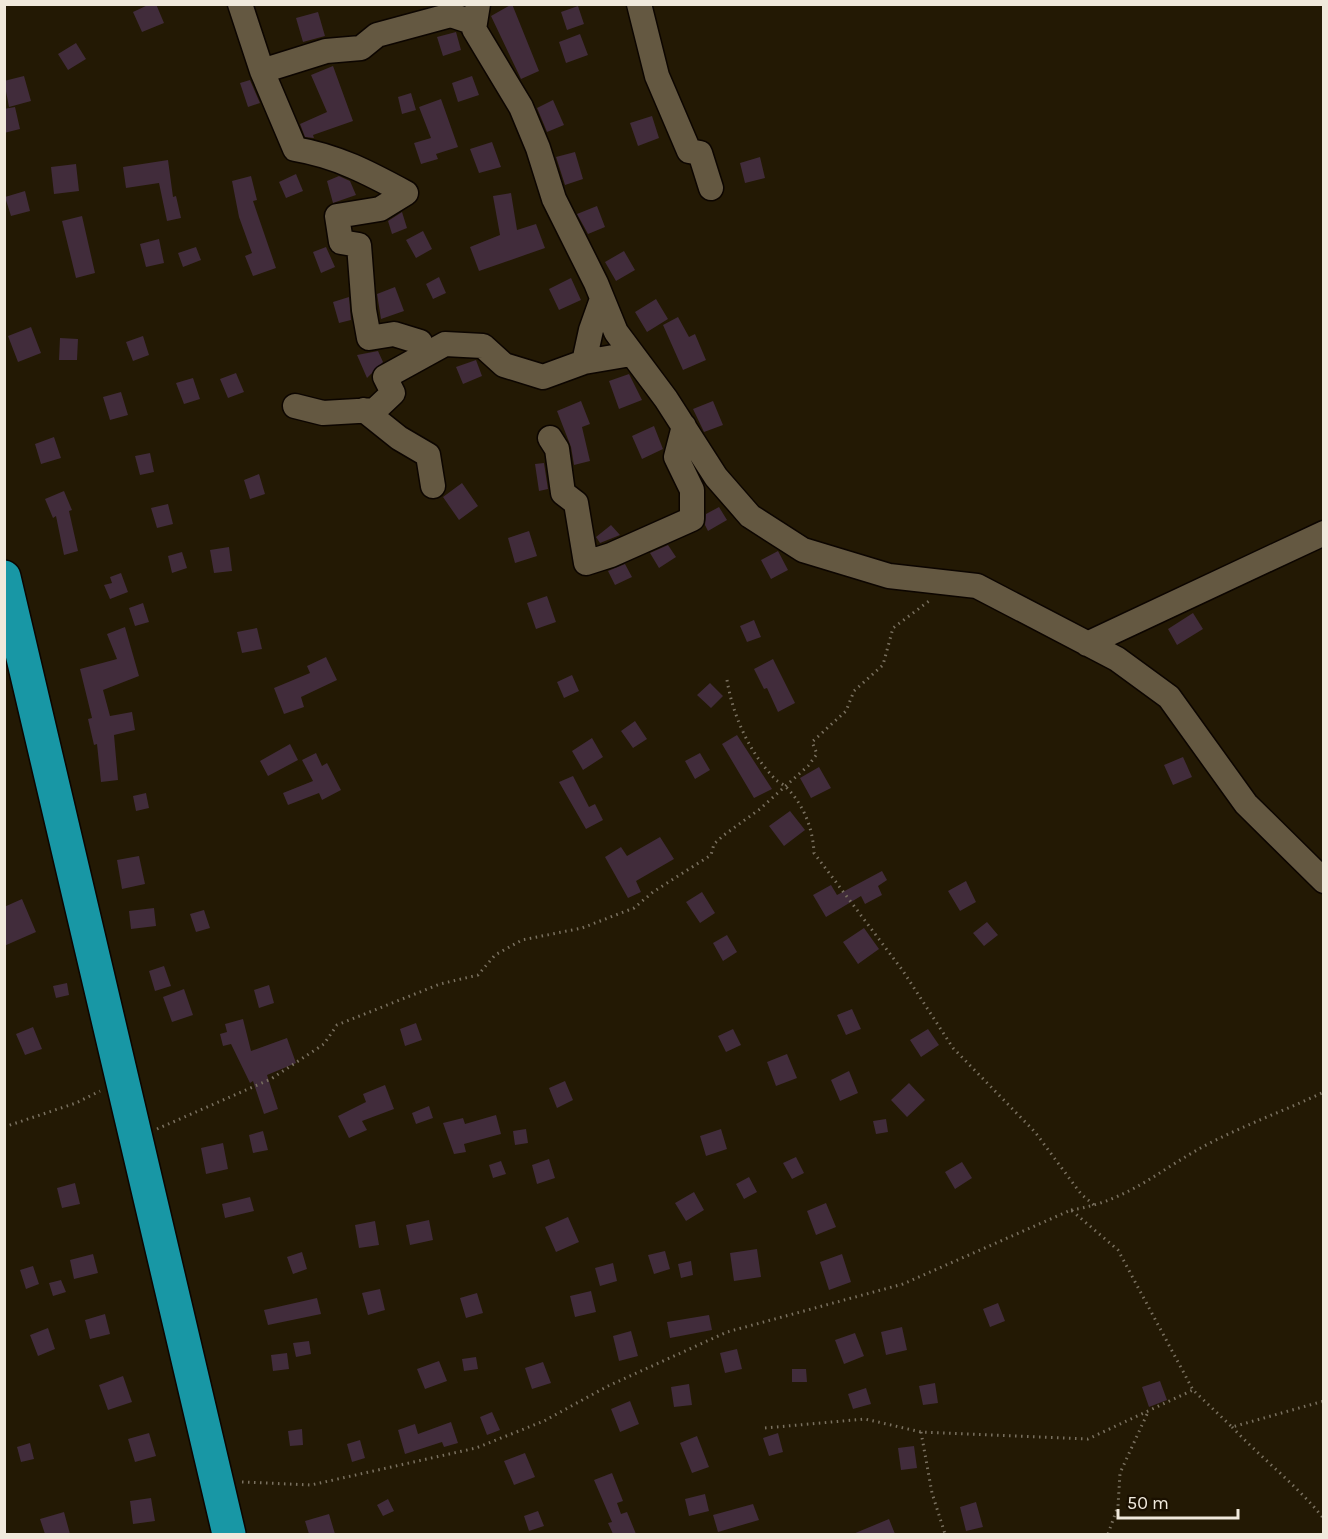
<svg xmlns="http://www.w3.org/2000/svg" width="1328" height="1539" font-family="Karla,sans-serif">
	<rect width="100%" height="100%" fill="#231904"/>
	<path fill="#412c3b" d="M150,4H156L164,23L142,32L133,12Z
		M512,4L539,71L521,79L491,16Z
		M578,6L584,24L567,30L561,12Z
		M318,12L325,36L303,42L296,18Z
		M456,32L461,50L443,56L437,37Z
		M580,34L588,55L566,63L559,42Z
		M76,43L86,59L68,70L58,54Z
		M333,66L353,121L313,135L314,138L305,137L300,124L327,112L311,75Z
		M24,76L31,101L9,107L4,81Z
		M472,76L479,95L458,102L452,83Z
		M250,80L260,103L248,107L240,83Z
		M411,93L416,110L402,114L398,97Z
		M441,99L458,147L436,154L438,159L421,164L414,143L431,138L419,107Z
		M553,100L564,125L547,132L537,108Z
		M15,107L20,129L4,133V109Z
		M652,116L659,138L638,146L630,123Z
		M492,142L501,167L479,173L470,149Z
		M575,152L583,179L565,185L556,157Z
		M760,157L765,178L745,183L740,163Z
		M168,160L173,197L176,196L181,218L167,221L159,183L126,188L123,167Z
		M76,164L79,191L54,194L51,167Z
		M296,174L303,191L286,198L279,182Z
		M251,176L257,200L253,201L276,268L253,276L245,256L252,253L239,217L232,181Z
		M339,176L350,181L356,195L333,203L327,181Z
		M25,191L30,211L11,216L5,197Z
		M511,193L517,230L536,224L545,248L479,271L470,247L500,235L493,196Z
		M597,206L605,227L588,234L577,214Z
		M402,212L407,228L392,234L388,221Z
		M82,216L95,273L76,278L62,221Z
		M423,231L432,249L416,258L406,240Z
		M159,239L164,263L146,267L140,244Z
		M196,247L201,260L183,267L178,253Z
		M326,247L335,267L321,273L313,252Z
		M624,251L635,270L616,281L605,262Z
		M439,277L446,293L433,299L426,284Z
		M571,278L581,300L559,310L549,289Z
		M395,287L404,311L381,319L377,294Z
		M349,297L351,320L339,323L333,302Z
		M656,299L668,319L647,332L635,312Z
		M678,317L689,337L695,334L706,360L683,370L663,325Z
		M31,327L41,353L18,362L8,336Z
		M143,336L149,355L133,361L126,342Z
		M60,338L78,339L77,360H59Z
		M378,351L383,362L367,378L357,355Z
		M476,360L482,376L463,384L456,367Z
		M236,373L244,392L228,398L220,379Z
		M629,374L642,400L619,409L609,381Z
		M193,378L200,399L184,404L176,383Z
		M121,392L128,415L110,420L103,397Z
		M581,401L590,424L582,427L590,461L574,465L571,447L557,411Z
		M713,401L723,425L704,432L693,409Z
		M654,426L663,449L642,459L632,436Z
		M54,437L61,458L41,464L35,444Z
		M150,453L154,472L140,475L135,456Z
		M544,463L548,489L539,491L535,464Z
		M259,474L265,494L250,499L244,480Z
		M462,483L478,506L459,520L443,497Z
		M64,491L72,510L69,511L78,551L64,555L56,516L53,518L45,499Z
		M168,504L173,524L157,528L151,508Z
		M719,507L727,520L708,531L705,525L706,514Z
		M611,525L620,535L600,543L596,537Z
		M529,531L537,556L515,563L508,538Z
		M668,545L676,557L659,568L650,553Z
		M229,547L232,571L214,573L210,550Z
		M778,551L788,570L771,579L761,560Z
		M182,552L187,568L172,573L168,556Z
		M625,564L632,577L615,585L608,571Z
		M121,573L128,592L110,599L104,585L112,583L110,577Z
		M547,596L556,622L536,629L527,603Z
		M143,603L149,622L135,626L129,608Z
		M1193,613L1203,629L1177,645L1168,629Z
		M754,620L761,637L747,642L740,626Z
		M125,627L139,676L103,690L110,716L132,712L135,730L114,735L118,780L101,782L97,744L94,745L88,719L92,718L80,669L117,659L107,634Z
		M257,628L262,649L242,653L237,632Z
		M326,657L337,680L301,697L304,707L284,714L274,688L310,673L307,666Z
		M773,659L795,703L778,712L767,688L764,689L754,669Z
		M572,675L579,691L564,698L557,682Z
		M710,683L723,696L711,708L697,695Z
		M635,721L647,739L633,748L621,731Z
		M737,735L772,789L754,798L722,744Z
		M592,738L603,757L583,770L572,751Z
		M290,744L298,760L268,776L260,761Z
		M316,753L322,766L327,763L341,790L322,800L319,793L288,805L283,793L313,781L302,760Z
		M700,753L710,770L695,779L685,761Z
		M1183,757L1192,777L1173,785L1164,765Z
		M819,767L831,788L811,798L800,778Z
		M573,776L589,807L595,804L603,820L586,829L559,782Z
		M146,793L149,808L136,811L133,796Z
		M790,811L805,830L784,846L769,826Z
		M660,837L674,859L636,881L641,892L628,898L605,857L621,847L627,856Z
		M139,856L145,884L122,889L117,860Z
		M882,871L887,880L878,886L882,895L865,904L861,896L826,917L813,895L831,885L837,895Z
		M966,881L976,902L960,911L948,891Z
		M702,892L715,913L700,923L686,902Z
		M22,899L36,932L4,946V907Z
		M154,908L156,926L131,929L129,911Z
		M204,910L210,928L196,932L190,914Z
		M987,922L998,935L984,946L973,933Z
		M864,928L879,949L858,964L843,942Z
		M727,935L737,952L723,961L713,943Z
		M164,966L171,986L155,991L149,971Z
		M67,983L69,995L56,998L53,986Z
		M269,985L274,1003L259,1008L254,990Z
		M184,989L193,1015L172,1022L163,997Z
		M852,1009L861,1029L846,1035L837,1015Z
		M243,1019L251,1051L287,1038L296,1063L267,1075L278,1109L264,1114L253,1081L250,1083L231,1044L223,1046L220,1034L227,1032L225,1024Z
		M416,1023L422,1040L405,1046L400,1029Z
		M33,1027L42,1049L25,1055L16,1034Z
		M733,1029L741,1045L726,1052L718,1036Z
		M928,1029L939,1045L921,1057L910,1040Z
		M787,1054L797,1078L776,1086L767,1062Z
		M849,1071L858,1093L840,1101L831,1080Z
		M565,1081L573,1100L557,1108L549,1088Z
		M909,1083L925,1100L907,1117L891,1100Z
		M385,1085L394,1109L362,1121L367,1130L349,1138L338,1116L366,1102L363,1094Z
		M429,1106L433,1118L416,1124L412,1113Z
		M496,1115L501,1134L464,1144L466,1152L454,1154L443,1123L463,1118L465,1124Z
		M886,1119L888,1132L876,1134L873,1121Z
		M526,1129L528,1143L515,1145L513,1131Z
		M721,1129L727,1149L706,1156L700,1136Z
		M263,1131L268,1150L253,1153L249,1135Z
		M223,1143L228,1169L206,1174L201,1148Z
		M796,1157L804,1173L792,1179L783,1163Z
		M549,1159L555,1178L537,1184L532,1165Z
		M501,1161L506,1174L493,1178L489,1165Z
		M962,1162L972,1178L955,1189L945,1172Z
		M749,1177L757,1192L744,1199L736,1184Z
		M75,1183L80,1204L62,1208L57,1188Z
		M694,1192L704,1210L686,1221L675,1203Z
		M250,1197L254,1211L225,1218L222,1204Z
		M826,1203L836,1227L816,1235L807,1211Z
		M568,1217L579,1242L556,1252L545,1227Z
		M429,1220L433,1240L410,1245L406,1225Z
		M375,1221L379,1245L359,1248L355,1225Z
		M757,1249L761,1277L734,1281L730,1253Z
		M665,1251L670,1269L654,1274L648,1255Z
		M302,1252L307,1269L293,1274L287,1257Z
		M93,1254L98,1273L74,1279L70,1260Z
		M842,1254L851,1282L829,1290L820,1262Z
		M691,1261L693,1275L681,1278L678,1264Z
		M613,1263L617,1281L600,1286L595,1268Z
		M33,1266L39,1284L26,1289L20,1270Z
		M61,1280L66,1292L53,1296L49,1283Z
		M380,1289L385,1310L368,1315L362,1293Z
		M591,1291L596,1312L575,1317L570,1296Z
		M477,1293L483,1313L466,1318L460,1298Z
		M317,1298L321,1314L268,1325L264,1310Z
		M998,1303L1005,1321L990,1327L983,1309Z
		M105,1314L110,1334L90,1339L85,1320Z
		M709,1315L712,1330L670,1338L667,1322Z
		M902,1327L907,1350L886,1355L881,1332Z
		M48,1328L55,1349L38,1356L30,1335Z
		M631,1331L638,1356L619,1361L613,1336Z
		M855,1333L864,1356L844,1364L835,1340Z
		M309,1341L311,1354L296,1357L293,1343Z
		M737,1349L742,1369L725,1373L720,1353Z
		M287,1353L289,1369L273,1371L271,1355Z
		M476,1357L478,1369L464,1371L462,1359Z
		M439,1361L447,1381L425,1389L417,1369Z
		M543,1362L551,1383L532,1389L525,1368Z
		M792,1369H806L807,1382H792Z
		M123,1376L132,1402L108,1410L99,1385Z
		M1160,1381L1167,1400L1149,1407L1142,1387Z
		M935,1383L938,1403L923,1405L919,1386Z
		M689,1384L692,1405L674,1407L671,1387Z
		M866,1388L871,1404L853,1409L848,1394Z
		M630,1401L639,1424L620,1432L611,1409Z
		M492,1412L500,1430L487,1435L480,1417Z
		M451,1422L458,1443L444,1447L442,1442L405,1454L398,1430L415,1424L418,1434Z
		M302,1429L303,1445L290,1446L288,1431Z
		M149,1433L156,1456L135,1462L128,1439Z
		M778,1433L783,1452L769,1456L763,1438Z
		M697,1436L709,1467L692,1473L680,1443Z
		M360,1440L365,1458L352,1462L347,1444Z
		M30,1443L34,1459L21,1462L17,1447Z
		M914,1446L917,1468L901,1470L898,1448Z
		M525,1453L535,1477L514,1485L504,1461Z
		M612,1473L623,1501L617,1503L621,1514L627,1512L636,1534H613L608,1523L612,1522L594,1480Z
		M705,1494L709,1511L689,1516L685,1499Z
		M151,1498L155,1521L133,1524L130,1501Z
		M388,1499L394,1511L383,1516L377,1505Z
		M976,1502L983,1527L966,1531L960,1507Z
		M753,1504L759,1520L718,1532L713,1515Z
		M538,1511L544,1526L529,1531L524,1516Z
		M64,1512L70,1534H45L40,1519Z
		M329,1514L335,1534H309L305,1521Z
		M889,1519L895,1534H853Z"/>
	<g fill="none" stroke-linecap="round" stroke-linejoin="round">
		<g stroke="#0c0500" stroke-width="27">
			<path id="minor" d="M240,4L262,71L295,149C337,156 369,173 406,193L380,209L337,216L341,242L359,245L364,310L369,338L394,334L420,342L424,355
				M478,4L474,29L521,107L538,148L554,199L596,283L616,332L666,399L716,477L750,516L803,550L889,576L977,586L1117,659L1169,697L1246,804L1324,881
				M639,4L657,76L689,151L700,153L711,188
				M262,71L326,51L361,48L377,35L451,15L475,23
				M584,362L591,330L602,299
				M295,406L323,413L375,410L393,393L385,377L445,344L483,346L504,365L543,377L584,362L631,354
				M364,410L399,438L428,455L433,486
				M550,438L557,449L563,493L576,503L586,563L611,555L692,519V490L676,457L684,426
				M1087,644L1324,533"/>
		</g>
		<g stroke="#0c0500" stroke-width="36">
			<path id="highway" d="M4,577L229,1534"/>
		</g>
		<path stroke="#7a7160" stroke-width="3" stroke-dasharray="1.5 4.5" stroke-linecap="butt" d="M727,680C733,716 749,752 775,779C778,782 783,784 786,787C804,805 813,829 814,853L903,971L953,1048L1035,1132L1081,1194L1095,1206
			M4,1127L76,1103L100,1091
			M157,1129L271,1079L324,1044L337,1025L440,984L478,975L495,955L522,940L582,928L634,908L653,892L711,855L714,844L724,835L760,809L808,766L817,754L812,742L846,711L854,691L883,665L893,628L929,601
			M1071,1210C1131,1201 1163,1166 1214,1141C1250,1123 1288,1109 1324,1092
			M1232,1427C1261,1458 1298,1486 1324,1519
			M765,1428L865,1419L921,1432L1088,1439L1193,1390
			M921,1432L932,1493L945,1534
			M242,1482L311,1485L476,1448L544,1421L608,1386L727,1332L903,1284L1071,1210L1118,1250L1193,1390L1232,1427L1324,1401
			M1108,1534L1118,1506L1120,1473L1148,1412"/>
		<use href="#minor" stroke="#645841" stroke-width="24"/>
		<use href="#highway" stroke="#1897a5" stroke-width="33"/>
	</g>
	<rect width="1328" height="1539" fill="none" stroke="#f0e9dc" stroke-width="12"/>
	<path d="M1118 1509v9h120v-9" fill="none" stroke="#f0e9dc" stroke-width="3"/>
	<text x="1127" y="1509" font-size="18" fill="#f0e9dc" stroke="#1a1000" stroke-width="4.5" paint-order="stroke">50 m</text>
</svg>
